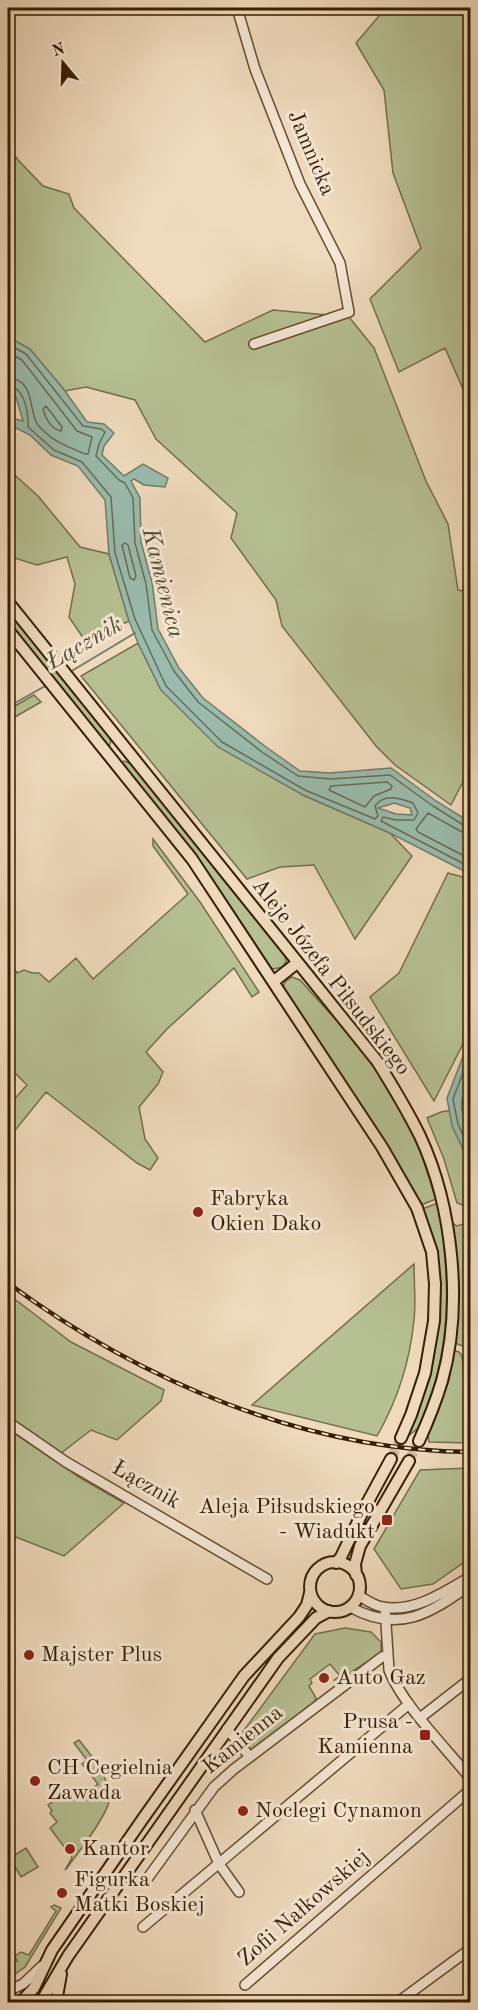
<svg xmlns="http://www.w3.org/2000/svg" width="478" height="2010" font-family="'Old Standard TT',serif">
	<rect width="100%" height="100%" fill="#efdabd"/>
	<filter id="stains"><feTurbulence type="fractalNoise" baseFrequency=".00333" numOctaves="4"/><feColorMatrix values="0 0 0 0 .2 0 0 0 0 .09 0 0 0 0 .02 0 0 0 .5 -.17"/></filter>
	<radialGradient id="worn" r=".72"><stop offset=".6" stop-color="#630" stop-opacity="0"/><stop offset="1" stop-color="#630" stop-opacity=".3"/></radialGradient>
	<path fill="#b6c093" stroke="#766e4a" stroke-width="1.5" d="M379,8H470V405L445,348L399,372L370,299L421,248L393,173L384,90L356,43L379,16Z
		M8,146L18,160L43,186L69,194L74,208L205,342L273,310L349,317L374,348L426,481L448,524L458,590L470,592V768L451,805L395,765L376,746L282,626L276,600L231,538L237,513L156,439L135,400L86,387L65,391L30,349L8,337V187L13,188L15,180L8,171Z
		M8,469L38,496L80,547L109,554L129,621L86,642L69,617L75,584L67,557L37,565L8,556Z
		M8,610L108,735L111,741L109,747L8,622Z
		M138,643L161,690L303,795L390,833L412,856L355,939L314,865L280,867L247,879L81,676Z
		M34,695L41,702L8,721V710Z
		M124,761L131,764L285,956L286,961L283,967L273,969L269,967L207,873L121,763Z
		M153,839L200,902L259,992L252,997L234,968L167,1029L146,1052L163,1072L158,1084L139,1107L145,1139L158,1158L150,1170L137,1163L46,1092L8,1139V1106L27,1085L8,1066V958L17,973L24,970L32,973H39L49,982L76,958L93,979L188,894L153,846Z
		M448,873L470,879V1030L434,1101L370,997L399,973Z
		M292,977L300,980L363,1050L391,1092L415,1135L436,1199L421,1205L396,1162L287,994L283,987L285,982Z
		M457,1109L470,1126V1200L465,1206L457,1203L444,1159L427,1118L441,1112Z
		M438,1203C452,1285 452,1356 416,1434L417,1429L406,1438L429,1374L435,1346L438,1319L434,1242L422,1209Z
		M470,1222V1363L465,1347L455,1343L457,1293L452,1223L457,1226Z
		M414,1264C414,1282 416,1302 414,1320C410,1361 397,1401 377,1436L252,1405Z
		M8,1294L71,1342L164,1390L161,1401L117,1440L91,1430L60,1454L37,1439L8,1415Z
		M453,1350L459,1352L462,1356L465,1381L470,1390V1443L429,1442L428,1435L449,1380Z
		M8,1429L82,1479L124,1503L64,1556L8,1534Z
		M470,1468V1558L433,1584L401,1589L374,1549L420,1470Z
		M345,1628L371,1632L381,1642V1653L345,1676L346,1679L337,1683L334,1680L340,1676L330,1664L310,1679L312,1683L309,1686L316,1698L314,1702L255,1749H248L239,1737L315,1634Z
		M79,1740C91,1755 112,1780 109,1801C107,1816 77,1854 67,1868L65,1870L72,1858L71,1855L77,1850L71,1843L65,1848L50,1828L57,1822L50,1813L52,1811L48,1805L73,1788L81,1797L98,1784L82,1764L87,1760L74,1743Z
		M26,1848L38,1867L21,1877L10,1858Z
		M54,1905L61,1908L25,1967L8,1979V1968L17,1961L15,1956L21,1952L29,1955L56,1911L51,1907Z"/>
	<path fill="#9abbad" stroke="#727c68" stroke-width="1.5" fill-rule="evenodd" d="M8,337L30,349L65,391L87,422L104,424L114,433L104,446L102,455L124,476L143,464L168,478L165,487L144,485L134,479L131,481L140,498L141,542L152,582L158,629L179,668L203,698L266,747L300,771L330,773L391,768L436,801L470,822V874L390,833L303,795L218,747L161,690L138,643L129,621L109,554L105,500L78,466L51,455L30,435L8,424V417L23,421L16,397L8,389ZM394,803L410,808L412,815L396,814L378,808Z
		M470,1038V1164L452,1126L447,1098Z"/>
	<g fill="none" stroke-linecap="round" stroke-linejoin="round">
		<path stroke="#686c56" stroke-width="1.5" d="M8,344L26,354L83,426L101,429L105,432L99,444L96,456L119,480L125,483L133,498L135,543L146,584L152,630L174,671L198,702L262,752L298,776L331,779L390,775L433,806L465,826H470
			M8,352L22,360L77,431L92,437L88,454H85C67,446 51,441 38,425C28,412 36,379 8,378
			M8,385C25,388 29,414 28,427L54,450L82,462L111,497L115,553L135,619L166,686L222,742L305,790L375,819L378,816L375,806C384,793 400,798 413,803L418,813L414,820H396L383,817L381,821L470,867
			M46,406L62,427L61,431C51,429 45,418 43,409Z
			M125,543L128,545L136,576L134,580L130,578L122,545Z
			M387,782L392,786L391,789L374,796L365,807L329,790L331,786Z
			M470,834L462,832L428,813L416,829L418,832L470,859
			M470,1054L453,1099L458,1124L470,1151
			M470,1075C460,1101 458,1107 470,1133"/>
		<path stroke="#727c68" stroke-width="2" d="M70,672L135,633
			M8,707L47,685"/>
		<path stroke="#cab497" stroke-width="10" stroke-dasharray="10 5" stroke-linecap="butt" d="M391,1459L401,1438
			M409,1461L419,1441"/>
		<g stroke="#654c2f" stroke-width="12">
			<path id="minor" d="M237,8L255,69L300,184L340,263L349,312L254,344
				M8,1422L66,1462L267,1579
				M358,1595C366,1600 374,1606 383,1607C414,1613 446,1591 470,1577
				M350,1607C399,1634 429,1614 470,1585
				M385,1608L389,1670C402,1704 447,1749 470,1778
				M420,1718L470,1679
				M227,1729L250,1757
				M195,1810L219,1864L239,1892
				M147,1879L214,1787L234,1769L382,1657L388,1655
				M143,1927L409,1704
				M245,1985L470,1790
				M8,1991L23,1984L42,1966
				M398,2002L470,1949"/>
		</g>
		<g stroke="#371d00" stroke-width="14">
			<path id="major" d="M8,602L377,1061C392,1085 407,1110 420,1136C453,1207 463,1306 442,1381C436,1401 428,1421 419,1441
				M8,630L192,859L382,1147L417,1208L432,1252L435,1284L434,1321L425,1373L411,1415L401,1438
				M273,982L297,963
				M310 1587a25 25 0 1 1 50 0a25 25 0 1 1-50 0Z
				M336,1563L341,1557L365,1507L391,1459
				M356,1575L355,1564L360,1546L409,1461
				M21,2002L34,1988L52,1950L142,1820L244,1676L299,1617L307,1605L310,1593
				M41,2002L68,1956L278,1658L316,1618L329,1611
				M56,2002L61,1974"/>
		</g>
		<use href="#minor" stroke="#f5e7d4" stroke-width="9"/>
		<use href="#major" stroke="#efdabd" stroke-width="10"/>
		<g stroke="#371d00" stroke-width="4.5">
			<path id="rail" d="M8,1283C141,1381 303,1450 470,1452"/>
		</g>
		<use href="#rail" stroke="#f5e7d4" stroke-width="2" stroke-dasharray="7" stroke-linecap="butt"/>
	</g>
	<g fill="#8f2418" stroke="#f5e7d4" stroke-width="2">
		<circle cx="198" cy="1212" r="6"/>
		<rect x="381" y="1514" width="12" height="12" rx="3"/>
		<circle cx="29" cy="1655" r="6"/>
		<circle cx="324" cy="1678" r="6"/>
		<rect x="419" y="1729" width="12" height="12" rx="3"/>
		<circle cx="35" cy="1781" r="6"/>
		<circle cx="243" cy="1811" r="6"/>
		<circle cx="70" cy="1849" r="6"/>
		<circle cx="62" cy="1893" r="6"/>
	</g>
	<g text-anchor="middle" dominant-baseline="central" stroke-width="6" stroke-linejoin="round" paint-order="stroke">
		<g font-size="22" fill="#371d00" stroke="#f5e7d4">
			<text transform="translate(311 153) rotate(67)">Jamnicka</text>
			<text transform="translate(331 977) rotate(52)">Aleje Józefa Piłsudskiego</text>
			<text transform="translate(146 1485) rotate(30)">Łącznik</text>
			<text transform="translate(243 1740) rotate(-39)">Kamienna</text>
			<text transform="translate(304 1908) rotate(-41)">Zofii Nałkowskiej</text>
		</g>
		<g font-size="22" fill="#371d00" stroke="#f5e7d4" text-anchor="start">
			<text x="210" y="1199">Fabryka<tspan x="210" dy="25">Okien Dako</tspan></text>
			<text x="375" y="1507" text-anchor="end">Aleja Piłsudskiego<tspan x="375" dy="25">- Wiadukt</tspan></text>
			<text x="41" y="1655">Majster Plus</text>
			<text x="336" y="1678">Auto Gaz</text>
			<text x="413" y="1722" text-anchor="end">Prusa -<tspan x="413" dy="25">Kamienna</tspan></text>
			<text x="47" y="1768">CH Cegielnia<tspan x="47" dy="25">Zawada</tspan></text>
			<text x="255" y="1811">Noclegi Cynamon</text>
			<text x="82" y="1849">Kantor</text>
			<text x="74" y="1880">Figurka<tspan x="74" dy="25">Matki Boskiej</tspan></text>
		</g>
		<g font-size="24" font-style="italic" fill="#554c34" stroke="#f5e7d4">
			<text transform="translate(162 583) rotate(76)">Kamienica</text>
			<text transform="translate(85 644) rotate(-30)">Łącznik</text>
		</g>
	</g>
	<rect width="478" height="2010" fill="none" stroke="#efdabd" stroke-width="30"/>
	<rect x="9" y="9" width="460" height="1992" fill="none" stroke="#371d00" stroke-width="3"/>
	<rect x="15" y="15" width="448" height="1980" fill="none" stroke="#371d00" stroke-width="1.5"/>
	<g transform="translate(63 63) rotate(341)" stroke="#f5e7d4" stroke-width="4.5" paint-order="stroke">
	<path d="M0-4.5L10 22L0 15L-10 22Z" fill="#371d00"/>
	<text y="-9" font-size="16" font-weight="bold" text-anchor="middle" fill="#371d00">N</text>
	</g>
	<rect width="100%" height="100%" filter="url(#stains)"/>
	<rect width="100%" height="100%" fill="url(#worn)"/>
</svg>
